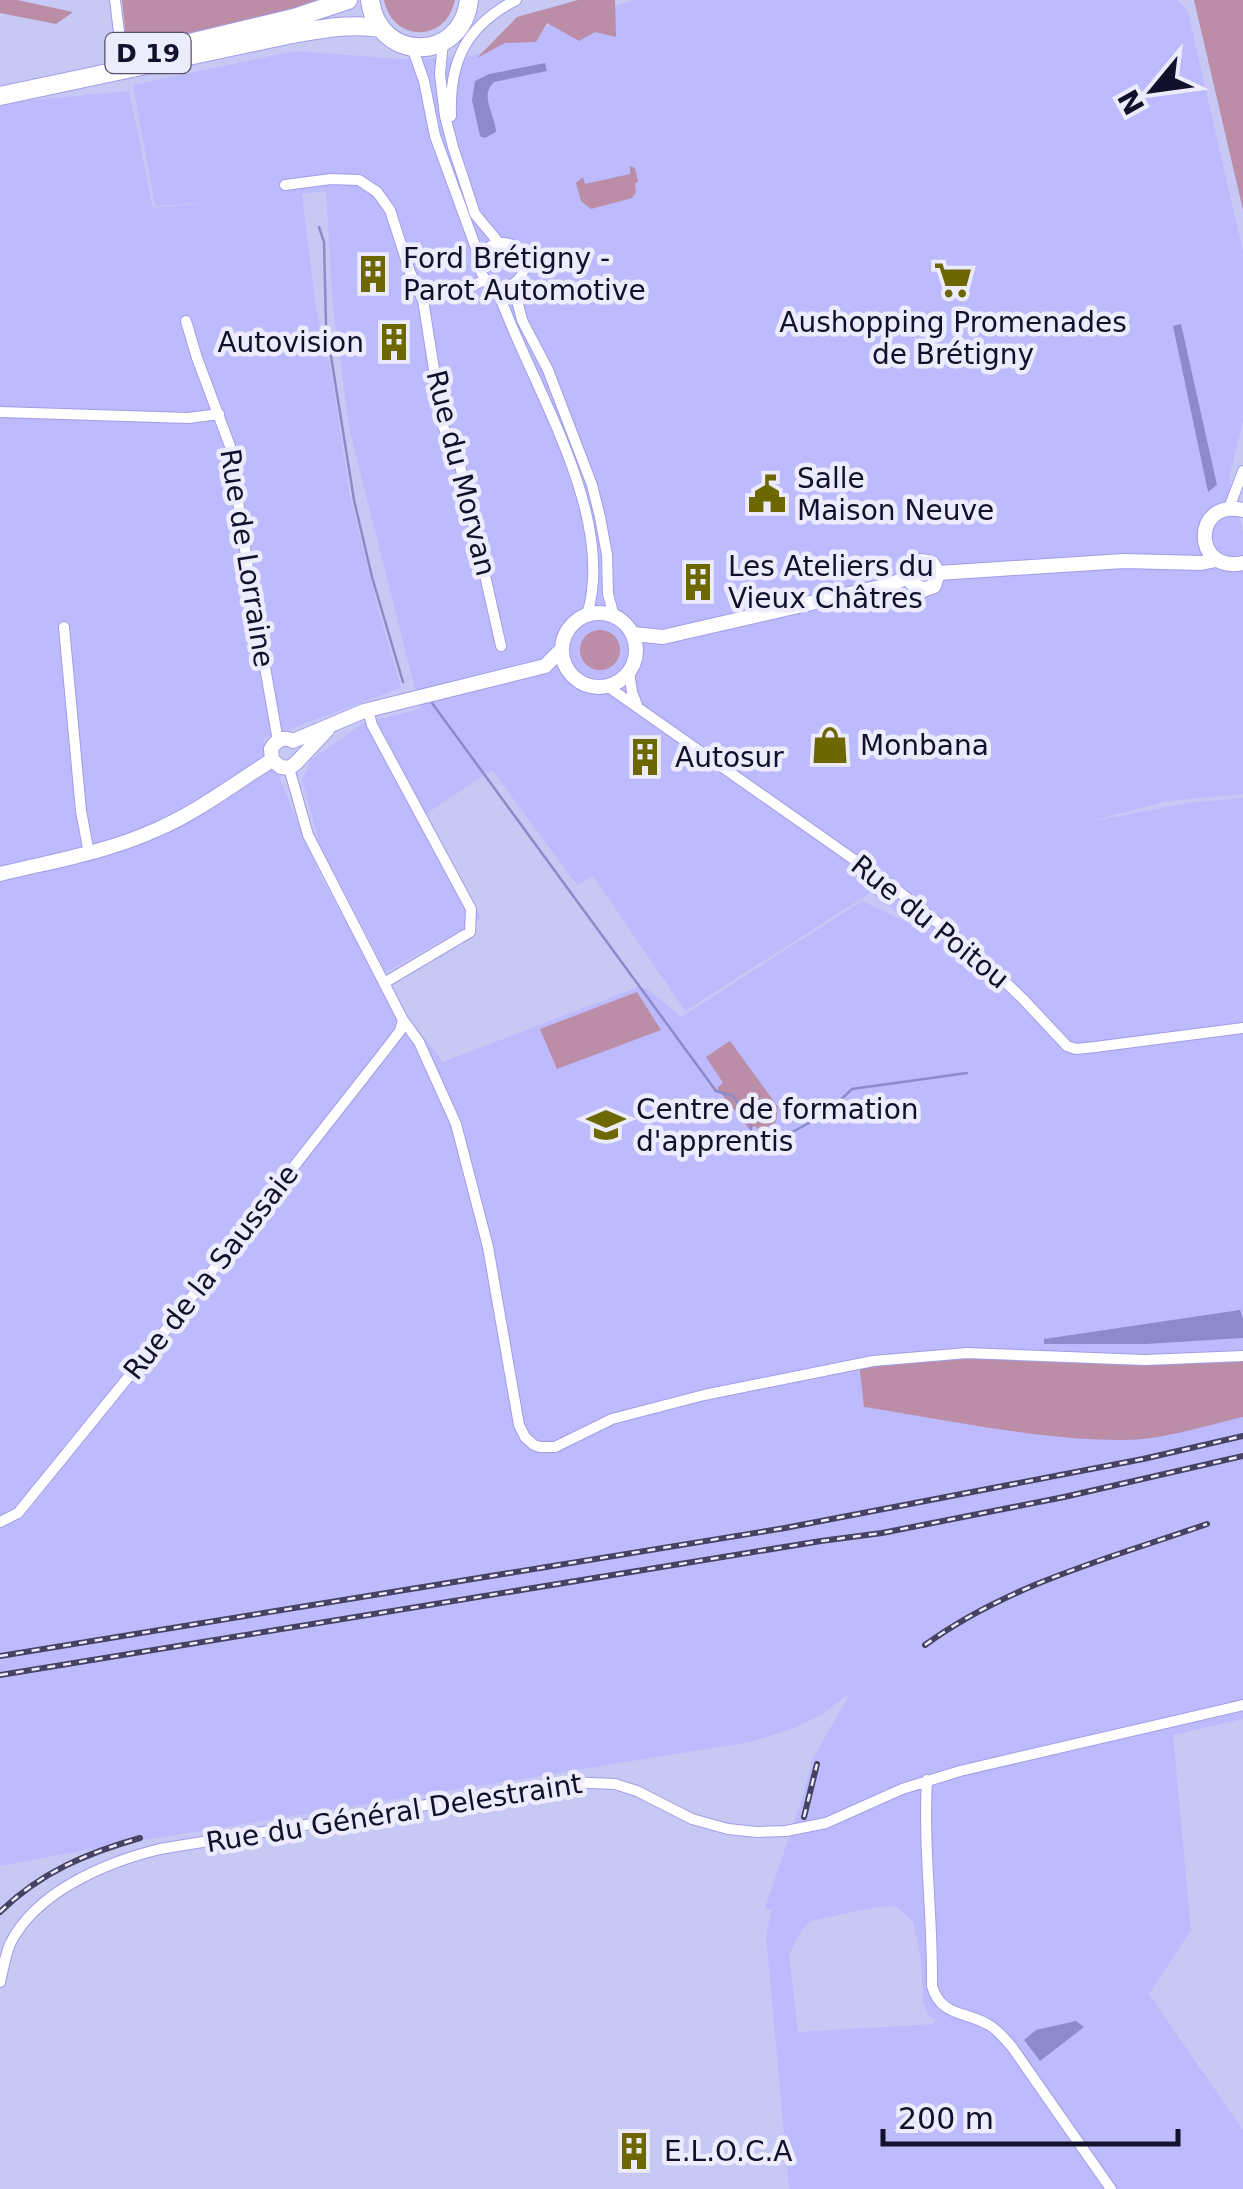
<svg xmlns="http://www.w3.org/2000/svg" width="1243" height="2189" font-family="'DejaVu Sans',sans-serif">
	<rect width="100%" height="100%" fill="#c8c8f5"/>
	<path fill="#bdbbfd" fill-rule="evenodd" d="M635,0H1178L1188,12L1243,252V420L1229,479L1243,532V794L1167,801L1088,822L1194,802L1243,798V1355L865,1407L1007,1430L1126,1440L1157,1436L1243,1417V1719L1173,1735L1191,1930L1149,1994L1243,2130V2189H789L766,1936L771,1911L765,1908L803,1796L812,1760L850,1693L821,1715L792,1729L750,1742L113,1845L0,1866V103L129,91L153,208L218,202L155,206L133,85L295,51L402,59L473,56L545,27ZM326,191L333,307L350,432L420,709L363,723L311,760L302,779L319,843L386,972L481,918L426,814L492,770L577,885L593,876L685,1011L870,893L917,927L862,901L681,1017L645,987L640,988L638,987L443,1062L369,965L321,877L263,739L401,688L379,612L350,496L332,377L316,308L302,194ZM896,1906L913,1922L921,1959L923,2003L928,2015L936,2020L933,2024L798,2032L789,1955L800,1933L810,1921L877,1907Z"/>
	<path fill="#bb8da6" d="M0,0H17L73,12L56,24L0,13Z
		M122,0H348L128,58Z
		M384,0H455C446,43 393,43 384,0Z
		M578,0H615L616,37L595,32L579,41L547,23L536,42L505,43L477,58L517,17Z
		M1194,0H1243V210Z
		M630,166L635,168L638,182L635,183L636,192L632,198L591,209L581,201L576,183L583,177L585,184L630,174Z
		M580 650a20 20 0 1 1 40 0a20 20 0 1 1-40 0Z
		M637,992L661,1030L557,1069L540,1029Z
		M730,1041L778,1107L776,1122L760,1131L755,1126L749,1129L717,1088L723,1083L706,1057Z
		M966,1352L1145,1359L1243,1355V1417C1204,1426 1162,1440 1123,1440C1036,1440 949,1420 864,1407L859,1363Z"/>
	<path fill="#8c8ac8" d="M545,63L547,71L494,82C479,96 495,114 496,132L485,138L480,136L472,100L475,81L489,74Z
		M1181,324L1217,485L1208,492L1173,326Z
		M1240,1310L1243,1319V1338L1146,1344H1044V1339Z
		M1076,2021L1084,2027L1040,2061L1024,2040L1036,2030Z"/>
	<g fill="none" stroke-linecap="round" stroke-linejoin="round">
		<path stroke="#8c8ac8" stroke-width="2.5" d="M319,227L324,242L326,325L354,500L372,577L403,682
			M432,703L716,1091L733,1096L751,1121V1139L753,1149L769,1145L827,1113L852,1089L967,1073"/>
		<g stroke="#a09de6" stroke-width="12">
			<path id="minor" d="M115,0L119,32
				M443,42L440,74L445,116L453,147L475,214L499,243
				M412,47L424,81L435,136L480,259
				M451,116C449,61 466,26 516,0
				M285,185L331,179L359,180L377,192L390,210L410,272L423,300L443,426L460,465L501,646
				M480 265a22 22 0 1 1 44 0a22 22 0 1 1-44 0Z
				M513,284L522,320L548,370L592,485L600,517L607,555L608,594L614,616
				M496,286C528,381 618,513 587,615
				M423,300L457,287L476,284L485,280
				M186,321L197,358L230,446L249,576L278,741
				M0,412L188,418L219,414
				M1229,508L1243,471
				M64,627L81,811L89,853
				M629,672L632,692L637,705
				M607,686L893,887L972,950L1023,999L1067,1046L1076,1049L1095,1047L1243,1028
				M368,710L372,725L471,909L470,932L384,983
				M289,768L308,835L403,1020L419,1042L456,1124L488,1247L519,1425L525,1437L534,1445L540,1447H555L612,1419L704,1395L873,1361L967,1353L1145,1360L1243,1356
				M0,1522L18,1513L143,1359L383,1053L400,1031L403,1020
				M927,1780C923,1848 933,1917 932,1986C941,2017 966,2011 989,2025C998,2030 1005,2039 1012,2047L1111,2189
				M0,1982C3,1970 5,1956 10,1944C36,1891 107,1862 160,1849L565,1782L615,1784L637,1791L692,1819L728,1829L757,1832L786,1831L826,1823L902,1789L960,1771L1243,1705"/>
		</g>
		<g stroke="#a09de6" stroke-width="16">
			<path id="tertiary" d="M1243,510C1192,498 1192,574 1243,563
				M938,573L1124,561L1201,563L1216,560
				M909,577L912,567L921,561L932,563L938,573
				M909,577L912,583L923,590L934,586L938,573
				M562 650a37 37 0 1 1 74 0a37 37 0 1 1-74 0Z
				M633,634L663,637L889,585L909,577
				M272,760L271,749C276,740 284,736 293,741L364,711L545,666L562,649
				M272,760L281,767L289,768L296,763L327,730
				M0,874C53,861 108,852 158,829C199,811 234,784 272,760"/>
		</g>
		<g stroke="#a09de6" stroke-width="20">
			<path id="primary" d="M370,0C378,63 462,63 469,0
				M131,57L294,18L348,0
				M0,96L292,34C322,29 350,23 380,28"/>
		</g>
		<use href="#minor" stroke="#fff" stroke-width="10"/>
		<use href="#tertiary" stroke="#fff" stroke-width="14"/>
		<use href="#primary" stroke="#fff" stroke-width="18"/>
		<g stroke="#454262" stroke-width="6">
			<path id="rail" d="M925,1645C1009,1584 1110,1558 1207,1524
				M0,1656L785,1528L1143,1459L1243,1436
				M0,1675L821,1541L882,1533L1064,1497L1243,1456
				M804,1817L817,1764
				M0,1912C41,1872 87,1853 140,1838"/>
		</g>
		<use href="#rail" stroke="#ececfc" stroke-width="2.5" stroke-dasharray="8" stroke-linecap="butt"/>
	</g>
	<defs>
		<g id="building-bare" transform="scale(3)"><path d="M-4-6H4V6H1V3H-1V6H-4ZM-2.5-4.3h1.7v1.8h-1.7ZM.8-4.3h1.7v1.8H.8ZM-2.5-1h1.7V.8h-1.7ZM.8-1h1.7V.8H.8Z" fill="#6d6700" stroke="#ececfc" stroke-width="2.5" paint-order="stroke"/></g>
		<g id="supermarket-bare" transform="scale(3)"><path d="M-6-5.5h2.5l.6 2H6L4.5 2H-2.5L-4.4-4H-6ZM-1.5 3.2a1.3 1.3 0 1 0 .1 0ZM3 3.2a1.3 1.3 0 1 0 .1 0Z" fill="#6d6700" stroke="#ececfc" stroke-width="2.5" paint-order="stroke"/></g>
		<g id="civic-bare" transform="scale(3)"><path d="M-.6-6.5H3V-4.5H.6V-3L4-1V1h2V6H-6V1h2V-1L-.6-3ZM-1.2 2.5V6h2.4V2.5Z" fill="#6d6700" stroke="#ececfc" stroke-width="2.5" paint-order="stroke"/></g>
		<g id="shop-bare" transform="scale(3)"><path d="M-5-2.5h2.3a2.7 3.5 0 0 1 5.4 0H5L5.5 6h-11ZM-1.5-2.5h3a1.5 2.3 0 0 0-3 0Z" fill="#6d6700" stroke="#ececfc" stroke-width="2.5" paint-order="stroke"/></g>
		<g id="school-bare" transform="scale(3)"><path d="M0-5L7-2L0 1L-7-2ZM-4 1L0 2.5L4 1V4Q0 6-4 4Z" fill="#6d6700" stroke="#ececfc" stroke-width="2.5" paint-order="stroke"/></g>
	</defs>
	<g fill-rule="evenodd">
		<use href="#building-bare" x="373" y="274"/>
		<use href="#supermarket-bare" x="953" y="280"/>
		<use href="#building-bare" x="394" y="342"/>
		<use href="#civic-bare" x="767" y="494"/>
		<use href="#building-bare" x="698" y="582"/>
		<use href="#shop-bare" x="830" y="745"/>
		<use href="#building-bare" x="645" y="757"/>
		<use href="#school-bare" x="606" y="1125"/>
		<use href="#building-bare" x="634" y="2151"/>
	</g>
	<g text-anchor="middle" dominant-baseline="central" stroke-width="9" stroke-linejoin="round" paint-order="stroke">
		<rect fill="#ececfc" stroke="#54526a" stroke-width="2.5" x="105.5" y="33" width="85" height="40" rx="8"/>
		<g font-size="25" font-weight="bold" fill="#13102b">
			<text x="148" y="53">D 19</text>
		</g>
		<g font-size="28" fill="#13102b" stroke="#ececfc" text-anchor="start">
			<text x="403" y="258">Ford Brétigny -<tspan x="403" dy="32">Parot Automotive</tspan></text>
			<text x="953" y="322" text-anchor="middle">Aushopping Promenades<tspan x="953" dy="32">de Brétigny</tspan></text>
			<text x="364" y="342" text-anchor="end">Autovision</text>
			<text x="797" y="478">Salle<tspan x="797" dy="32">Maison Neuve</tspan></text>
			<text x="728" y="566">Les Ateliers du<tspan x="728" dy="32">Vieux Châtres</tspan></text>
			<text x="860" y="745">Monbana</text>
			<text x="675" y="757">Autosur</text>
			<text x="636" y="1109">Centre de formation<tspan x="636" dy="32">d'apprentis</tspan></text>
			<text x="664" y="2151">E.L.O.C.A</text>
		</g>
		<g font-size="28" fill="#13102b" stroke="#ececfc">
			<text transform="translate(461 473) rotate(76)">Rue du Morvan</text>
			<text transform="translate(247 558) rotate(81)">Rue de Lorraine</text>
			<text transform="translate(930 922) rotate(39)">Rue du Poitou</text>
			<text transform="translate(211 1272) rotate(-52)">Rue de la Saussaie</text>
			<text transform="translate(394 1813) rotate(-9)">Rue du Général Delestraint</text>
		</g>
	</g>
	<g transform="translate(1153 90) rotate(241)" stroke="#ececfc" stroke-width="8" paint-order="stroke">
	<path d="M0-8L18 38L0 25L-18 38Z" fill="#13102b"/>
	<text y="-15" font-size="28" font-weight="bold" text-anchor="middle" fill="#13102b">N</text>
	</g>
	<path d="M883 2129v15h295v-15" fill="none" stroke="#13102b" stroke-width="5"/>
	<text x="898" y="2129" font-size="30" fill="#13102b" stroke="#ececfc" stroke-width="8" paint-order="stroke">200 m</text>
</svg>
